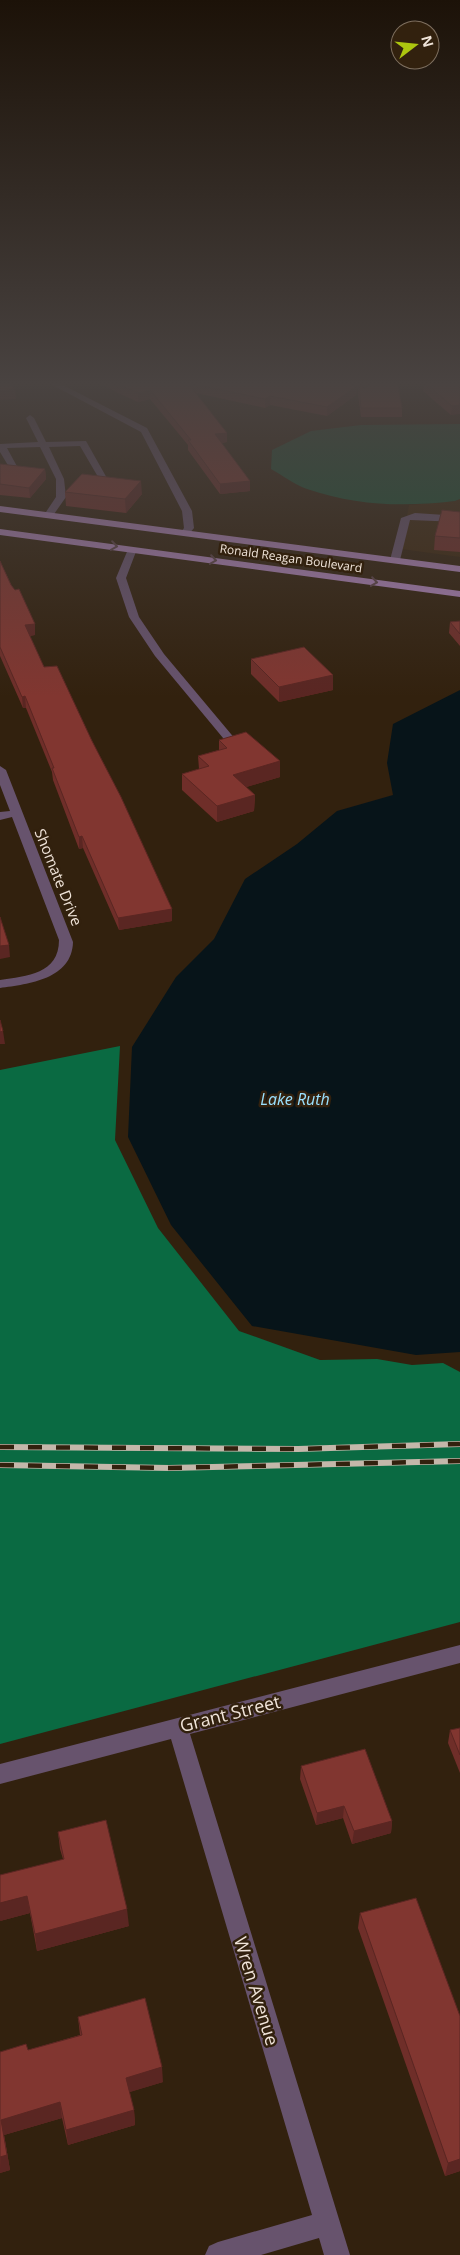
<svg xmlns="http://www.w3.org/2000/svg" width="460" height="2255" font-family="'Open Sans',sans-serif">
	<rect width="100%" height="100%" fill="#32210e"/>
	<path fill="#3d270e" d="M460,499V557L401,549L409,505L455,501Z"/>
	<path fill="#1b5236" d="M460,424V499L455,501C404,507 357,506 307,489C295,485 282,475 271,469L272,450L311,431L361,425Z"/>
	<path fill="#0a6a42" d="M120,1046L115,1140L158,1228L239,1331L320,1360L377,1359L412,1365L443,1363L460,1372V1622L0,1744V1070Z"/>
	<path fill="#071419" d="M460,690V1352L416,1355L252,1326L171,1225L128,1137L132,1047L176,977L214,939L245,879L297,844L337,811L393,795L387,763L393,724Z"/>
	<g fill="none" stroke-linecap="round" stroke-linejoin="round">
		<path fill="#67536d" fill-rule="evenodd" d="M45,381H55L147,428L192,511L194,528L189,534L181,532L184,528L182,511L141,432Z
			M30,415L34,418L46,442L86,441L108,480L101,482L80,446L49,447L64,479L66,497L52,517L49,518L44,515L56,497V479L40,447L7,448L19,470L15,473L12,472L0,452V444L38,442L26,418Z
			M415,513L460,516V522L410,520L400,560L392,562L390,560L401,518Z
			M129,547L137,549L126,578L139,617L164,654L236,740V744H228L155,656L129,617L116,578Z
			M0,766L6,770L73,942C72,979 29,984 0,988V980C27,976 59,974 59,940L12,817L0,820V812L10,811L0,785Z
			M460,1645V1663L190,1734L350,2255H324L319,2238L261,2255H205L209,2246L218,2242L312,2215L171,1739L0,1784V1764Z"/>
		<path fill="#aa81b5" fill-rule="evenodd" d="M0,506L460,566V572L0,512Z
			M0,529L460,591V597L0,535Z"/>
		<g stroke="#c4b7aa" stroke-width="6">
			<path id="rail" d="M0,1447L298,1449L460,1444
				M0,1465L169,1468L460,1461"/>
		</g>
		<use href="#rail" stroke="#32210e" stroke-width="4.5" stroke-dasharray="14" stroke-linecap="butt"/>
	</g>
	<path fill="#6f2e29" d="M96,381H397L402,408V417H361L358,395V389L357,388L356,395L327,416L270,405L265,408L196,393L227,442L221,443L250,491L220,494L188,450V445L150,399L138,402L118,393Z
		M460,381L451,415L423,391L424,382Z
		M0,464L45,469L46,479L30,498L0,495Z
		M65,492L142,494L126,513L66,506Z
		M460,512V552L434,550L435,536Z
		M0,561L35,635L29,636L44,667L92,741L172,909V921L119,930L83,848L79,849L53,780L52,772L26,708H23L0,656Z
		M460,621V646L449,633L450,622Z
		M251,659L333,675V690L279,702L251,674Z
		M219,740L280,761V777L246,787L255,795L254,811L217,822L182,790V774L199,769L198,756L219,750Z
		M460,1728V1773L448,1743L450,1730Z
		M301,1766L392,1821L391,1833L352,1844L343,1818L316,1825L300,1779Z
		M58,1832L129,1926L37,1951L30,1913L0,1921L63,1859L60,1849Z
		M360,1913L460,2016V2171L445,2176L358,1928Z
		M78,2017L163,2082L129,2092L134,2110L135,2125L68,2145L62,2118L4,2135L10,2170L0,2173V2052L28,2050L80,2035Z"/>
	<path fill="#5a2622" d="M357,386L356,395L327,416V407Z
		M15,389L16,399L0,400V391Z
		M150,390V399L138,402V393Z
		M270,396V405L265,408V399Z
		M460,405V414L451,415L452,406Z
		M227,433V442L215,444V434Z
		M45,469L46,479L30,498L29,488Z
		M141,481L142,494L126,513L125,499Z
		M250,481V491L220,494V484Z
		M35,624V635L26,636L25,625Z
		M333,675V690L279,702V687Z
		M25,696L26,708H23L22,697Z
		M280,761V777L233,791V775Z
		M255,795L254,811L217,822V806Z
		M82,836L83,848L79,849V837Z
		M172,909V921L119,930L118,918Z
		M9,945L10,957L0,959V946Z
		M3,1031L5,1044H0V1032Z
		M344,1806L343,1818L316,1825L317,1813Z
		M392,1821L391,1833L352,1844L354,1831Z
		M27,1896L30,1913L0,1921V1903Z
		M127,1909L129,1926L37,1951L35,1934Z
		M162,2067L163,2082L127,2093L126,2078Z
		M60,2102L62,2118L4,2135L10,2170L0,2173L1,2120Z
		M134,2110L135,2125L68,2145L66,2130Z
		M460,2159V2171L445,2176L448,2163Z"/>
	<path fill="#813630" stroke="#5a2622" d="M0,381H10L15,389L0,391Z
		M112,381H339L357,386L327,407L270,396L265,399L188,383L227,433L215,434L250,481L220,484L188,440H191L150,390L138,393Z
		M363,381H397L402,408H361L359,386L366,388L371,383Z
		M425,381H460V405L452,406L424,382Z
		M0,464L45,469L29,488L0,484Z
		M82,474L141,481L125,499L65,492Z
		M442,510L460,512V538L435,536Z
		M0,561L11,585L15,590L19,589L35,624L25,625L44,667L57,666L92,741L121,797L172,909L118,918L82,836L79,837L52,768H54L25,696L22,697L0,647Z
		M460,621V634L450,622Z
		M304,647L333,675L279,687L251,659Z
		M246,732L280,761L233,775L255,795L217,806L182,774L209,766L198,756L227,748L219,740Z
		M0,917L9,945L0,946Z
		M0,1020L3,1031L0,1032Z
		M460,1728V1755L450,1730Z
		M365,1749L392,1821L354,1831L344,1806L317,1813L301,1766Z
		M106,1820L127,1909L35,1934L27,1896L0,1903V1875L64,1859L58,1832Z
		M416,1898L460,2016V2159L448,2163L360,1913Z
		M145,1998L162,2067L126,2078L134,2110L66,2130L60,2102L1,2120L7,2155L0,2157V2052L26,2044L28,2050L82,2035L78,2017Z"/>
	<defs><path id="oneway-chevron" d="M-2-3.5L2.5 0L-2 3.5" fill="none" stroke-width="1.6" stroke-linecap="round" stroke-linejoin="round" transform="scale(1.25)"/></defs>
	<g stroke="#5c4348">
		<use href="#oneway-chevron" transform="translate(114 546) rotate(8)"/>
		<use href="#oneway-chevron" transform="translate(213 560) rotate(8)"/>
		<use href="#oneway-chevron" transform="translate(374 582) rotate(8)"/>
	</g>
	<linearGradient id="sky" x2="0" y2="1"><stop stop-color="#1c1208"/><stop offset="0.55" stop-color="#494341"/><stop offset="1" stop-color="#494341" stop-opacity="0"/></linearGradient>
	<rect width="460" height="697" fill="url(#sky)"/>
	<g text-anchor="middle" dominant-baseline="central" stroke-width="5" stroke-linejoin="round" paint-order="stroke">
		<g font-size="12" fill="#f0e4d9" stroke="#32210e">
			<text transform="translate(291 558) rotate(8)">Ronald Reagan Boulevard</text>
		</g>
		<g font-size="15" fill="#f0e4d9" stroke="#32210e">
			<text transform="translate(59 877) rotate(68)">Shomate Drive</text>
		</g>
		<g font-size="16" font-style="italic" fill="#9ae0fe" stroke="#32210e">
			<text x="295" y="1099">Lake Ruth</text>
		</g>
		<g font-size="18" fill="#f0e4d9" stroke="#32210e">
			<text transform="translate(230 1713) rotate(-14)">Grant Street</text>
			<text transform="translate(257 1991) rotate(73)">Wren Avenue</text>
		</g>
	</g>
	<g transform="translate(415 45) rotate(74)"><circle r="24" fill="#32210e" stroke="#7e6f5f"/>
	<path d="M0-4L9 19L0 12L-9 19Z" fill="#adc60f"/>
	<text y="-8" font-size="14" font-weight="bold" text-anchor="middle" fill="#f0e4d9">N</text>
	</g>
</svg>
